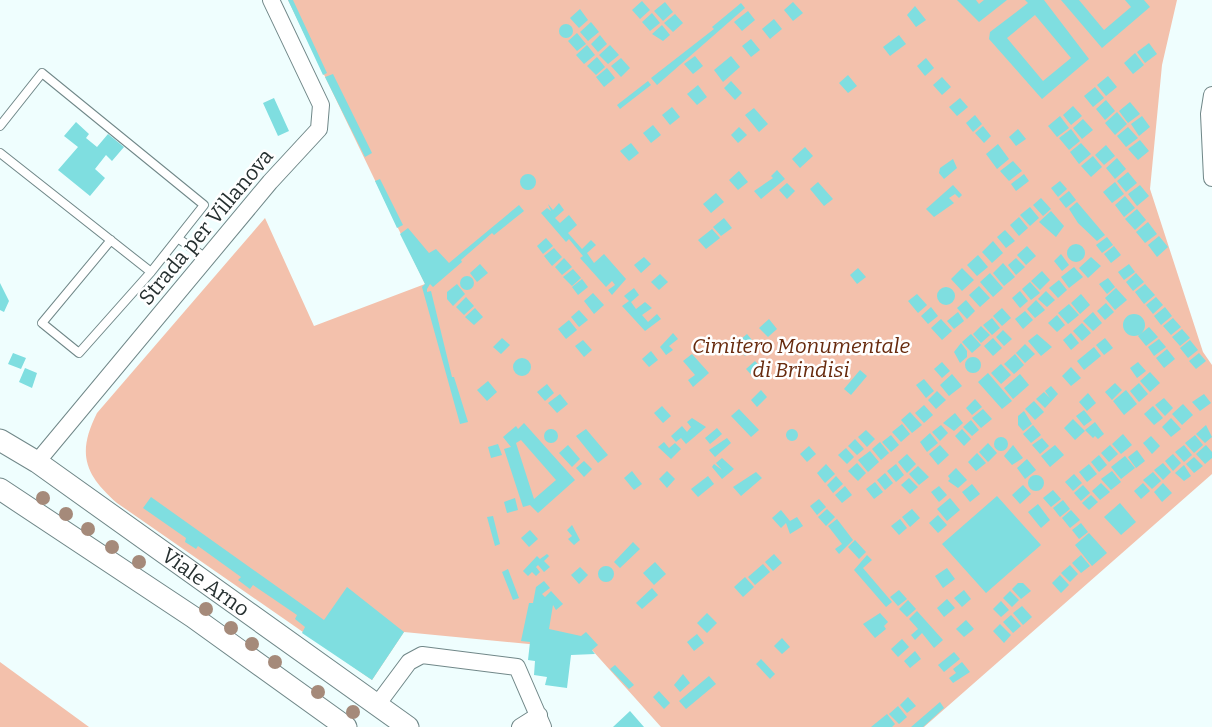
<svg xmlns="http://www.w3.org/2000/svg" width="1212" height="727" font-family="Bitter,serif">
	<rect width="100%" height="100%" fill="#effefe"/>
	<path fill="#f3c1ac" d="M288,0H1177L1162,65L1150,189L1203,352L1212,365V474L924,727H661L592,650L404,632L372,680L117,503C84,474 77,453 97,413L265,218L314,326L425,284Z
		M0,662L89,727H0Z"/>
	<path fill="#7fdee0" fill-rule="evenodd" d="M288,0H293L327,73L323,75Z
		M957,0H976L979,4L984,0H1007L979,22Z
		M1025,0H1044L1089,59L1042,99L989,39L990,32L1028,3ZM1035,15L1071,58L1043,81L1007,38Z
		M1061,0H1079L1104,30L1131,7L1125,0H1144L1150,7L1102,48Z
		M642,1L650,10L640,19L632,10Z
		M665,2L673,12L663,21L654,11Z
		M793,2L803,13L793,21L784,10Z
		M741,3L745,8L657,85L651,78L714,29L712,27Z
		M915,6L926,20L916,27L907,15Z
		M580,9L588,20L579,28L570,18Z
		M748,11L755,20L742,31L734,22Z
		M652,13L660,23L650,31L642,22Z
		M675,14L683,23L673,32L664,23Z
		M774,19L782,29L770,39L762,29Z
		M591,22L599,32L588,41L580,32Z
		M559 31a7 7 0 1 1 14 0a7 7 0 1 1-14 0Z
		M662,25L670,35L663,41L652,34Z
		M577,33L586,44L577,51L568,41Z
		M600,35L607,44L598,52L591,44Z
		M899,35L906,44L890,56L883,47Z
		M751,39L760,50L751,57L742,46Z
		M1149,43L1157,54L1145,63L1137,52Z
		M587,45L595,55L584,64L576,55Z
		M610,45L619,55L608,64L599,55Z
		M1135,53L1144,65L1133,74L1124,63Z
		M695,56L703,66L693,74L684,64Z
		M731,56L740,67L723,82L714,70Z
		M597,57L605,67L596,75L587,66Z
		M621,58L630,68L621,77L611,66Z
		M926,58L934,68L925,76L917,66Z
		M607,68L615,78L604,87L596,77Z
		M333,74L372,153L365,157L325,77Z
		M848,75L857,86L848,93L839,83Z
		M1108,76L1117,87L1106,96L1097,85Z
		M942,77L951,87L942,95L933,85Z
		M648,81L651,85L620,109L617,105Z
		M731,81L742,93L735,100L724,88Z
		M698,85L707,97L697,105L687,94Z
		M1095,87L1104,98L1093,107L1084,96Z
		M274,98L289,131L278,136L263,103Z
		M960,98L968,107L957,116L949,107Z
		M1106,100L1115,111L1105,120L1096,109Z
		M1130,102L1140,114L1128,123L1119,111Z
		M1073,106L1082,116L1071,125L1063,115Z
		M672,107L680,117L670,125L662,115Z
		M754,108L768,124L759,132L745,115Z
		M1117,112L1127,124L1115,135L1105,123Z
		M975,115L982,124L973,132L966,123Z
		M1060,116L1069,128L1057,137L1048,126Z
		M1142,116L1150,127L1139,136L1131,124Z
		M1083,119L1093,130L1082,139L1073,128Z
		M76,122L89,134L86,138L97,147L108,134L124,147L112,161L106,155L95,169L105,178L90,196L58,170L78,147L64,136Z
		M653,125L661,135L651,143L643,133Z
		M983,126L991,136L984,143L975,133Z
		M739,127L747,135L738,143L731,135Z
		M1128,127L1138,138L1126,147L1117,136Z
		M1018,129L1026,139L1016,146L1009,137Z
		M1071,129L1080,141L1069,150L1059,138Z
		M1140,140L1149,151L1138,160L1128,149Z
		M631,143L639,153L629,161L620,151Z
		M1081,143L1091,154L1079,164L1070,152Z
		M998,144L1009,159L997,169L986,154Z
		M1106,145L1115,156L1104,165L1095,155Z
		M805,147L813,156L800,168L792,159Z
		M1093,156L1102,167L1091,177L1081,166Z
		M1117,158L1126,169L1115,179L1106,168Z
		M953,159L957,168L944,179L939,173L940,168Z
		M1013,161L1022,171L1009,181L1000,171Z
		M777,170L785,179L761,199L754,191L773,178L771,176Z
		M739,171L748,182L738,190L729,180Z
		M1128,172L1137,183L1126,192L1117,181Z
		M520 182a8 8 0 1 1 16 0a8 8 0 1 1-16 0Z
		M1024,174L1029,181L1016,191L1011,184Z
		M380,179L403,225L397,228L375,181Z
		M1060,181L1067,189L1058,197L1051,188Z
		M818,182L833,199L824,206L810,189Z
		M1115,182L1124,194L1112,203L1103,192Z
		M787,183L795,191L787,199L779,190Z
		M953,185L962,195L959,198L955,194L949,198L954,203L934,217L926,209Z
		M1140,185L1149,196L1137,206L1128,194Z
		M1069,191L1076,200L1066,208L1059,199Z
		M716,193L724,202L711,213L703,204Z
		M1125,196L1135,208L1124,217L1115,205Z
		M1041,198L1051,209L1043,216L1033,205Z
		M1077,202L1105,235L1097,241L1078,223L1069,209Z
		M559,203L564,210L555,218L560,223L569,215L577,225L568,233L582,249L591,240L596,245L587,253L594,263L604,254L626,279L612,295L608,290L615,285L612,281L606,287L580,258L583,256L569,239L566,242L541,213L547,208L551,211L548,204L553,210Z
		M519,205L524,211L494,235L492,233L461,260L462,262L433,287L430,284L427,289V292L431,291L452,377H454L468,422L460,424L422,287L425,284L400,234L408,228L429,253L436,249L449,263Z
		M1030,207L1039,218L1030,226L1020,215Z
		M1137,209L1146,220L1135,230L1125,219Z
		M1051,211L1064,226L1056,237L1039,222Z
		M1019,217L1028,228L1019,236L1010,225Z
		M724,218L732,228L721,236L713,227Z
		M1148,222L1157,234L1145,243L1136,232Z
		M712,229L720,238L706,249L698,240Z
		M1005,230L1015,241L1006,248L997,237Z
		M1159,236L1168,247L1157,257L1148,245Z
		M1107,237L1113,245L1102,253L1096,245Z
		M546,238L553,246L543,254L537,246Z
		M993,241L1003,253L992,263L982,252Z
		M1067 253a9 9 0 1 1 18 0a9 9 0 1 1-18 0Z
		M1027,246L1036,256L1026,265L1017,255Z
		M1114,246L1121,255L1111,263L1104,254Z
		M554,248L562,257L552,266L544,256Z
		M1061,254L1069,265L1062,271L1054,261Z
		M978,255L988,267L977,276L967,265Z
		M644,257L651,264L641,273L634,265Z
		M1091,257L1101,266L1088,278L1079,268Z
		M564,258L572,267L562,275L555,267Z
		M1016,258L1025,267L1016,275L1008,265Z
		M1003,263L1015,277L1004,286L993,273Z
		M480,264L488,273L477,282L470,273Z
		M1129,264L1135,272L1124,280L1118,272Z
		M1074,267L1083,277L1069,288L1061,277Z
		M858,268L866,277L857,284L850,275Z
		M962,268L974,280L962,291L951,279Z
		M573,269L581,278L572,286L563,277Z
		M1042,271L1050,280L1040,290L1031,281Z
		M990,273L1003,288L993,297L980,282Z
		M1136,273L1144,282L1133,291L1126,282Z
		M660,274L668,282L659,290L651,282Z
		M460 283a7 7 0 1 1 14 0a7 7 0 1 1-14 0Z
		M1108,278L1115,287L1107,294L1099,284Z
		M582,279L588,287L578,295L572,287Z
		M1059,280L1067,290L1058,298L1049,288Z
		M1030,282L1040,293L1031,300L1022,289Z
		M0,283L9,301L4,312L0,310Z
		M457,284L465,294L453,306L447,299V292Z
		M1145,284L1155,295L1144,304L1135,292Z
		M979,286L990,298L980,307L969,295Z
		M937 296a9 9 0 1 1 18 0a9 9 0 1 1-18 0Z
		M634,288L639,295L631,302L636,309L645,302L652,308L642,315L648,322L657,314L661,319L645,331L622,306L629,301L624,296Z
		M1116,288L1127,300L1115,310L1105,298Z
		M1020,291L1028,301L1020,308L1012,298Z
		M1046,291L1055,300L1047,307L1038,299Z
		M593,293L604,305L594,314L584,301Z
		M917,294L927,305L918,313L908,301Z
		M1081,294L1090,305L1080,314L1071,303Z
		M466,297L474,306L464,315L456,307Z
		M1156,297L1163,305L1153,314L1146,305Z
		M966,300L975,311L967,319L957,308Z
		M1036,300L1045,310L1035,318L1027,309Z
		M1106,303L1114,312L1105,320L1097,311Z
		M1069,304L1079,315L1068,324L1058,313Z
		M931,307L938,316L928,324L921,316Z
		M1165,307L1172,316L1161,325L1154,316Z
		M475,308L483,317L474,325L465,317Z
		M1002,308L1011,318L1002,326L993,316Z
		M579,310L588,320L579,327L571,317Z
		M1025,311L1033,320L1023,329L1015,319Z
		M958,312L964,321L954,329L947,321Z
		M1093,312L1102,323L1093,331L1083,321Z
		M1123 325a11 11 0 1 1 22 0a11 11 0 1 1-22 0Z
		M1057,315L1065,325L1057,332L1048,323Z
		M992,318L1000,328L992,335L983,325Z
		M1173,318L1181,327L1171,335L1163,326Z
		M769,319L777,329L768,337L759,328Z
		M941,319L952,331L942,340L931,328Z
		M569,320L577,330L566,339L558,329Z
		M1082,323L1091,333L1082,341L1073,331Z
		M981,326L990,335L981,343L973,334Z
		M1149,327L1158,337L1146,346L1138,336Z
		M1182,329L1190,338L1180,346L1172,337Z
		M1003,330L1012,339L1004,346L996,337Z
		M673,333L678,339L669,346L673,350L666,355L660,347Z
		M1071,333L1079,343L1071,350L1063,340Z
		M747,334L757,346L745,356L735,344Z
		M971,334L981,345L972,353L962,342Z
		M1037,334L1052,347L1041,356L1028,341Z
		M502,338L510,345L501,354L493,347Z
		M993,338L1002,348L993,356L984,346Z
		M1105,338L1113,348L1104,355L1096,345Z
		M1159,339L1166,347L1154,356L1148,347Z
		M583,340L592,350L584,357L575,346Z
		M1190,340L1198,350L1188,358L1180,348Z
		M961,343L967,351V357L960,363L954,352Z
		M1025,344L1035,354L1025,363L1016,353Z
		M1094,347L1101,356L1084,370L1077,361Z
		M1167,349L1175,359L1164,368L1156,358Z
		M651,351L658,360L649,367L642,359Z
		M13,353L26,358L21,369L8,364Z
		M1199,353L1206,361L1196,369L1189,361Z
		M692,354L709,373L693,387L688,380L695,375L683,361Z
		M1015,354L1024,365L1014,374L1004,364Z
		M965 365a8 8 0 1 1 16 0a8 8 0 1 1-16 0Z
		M513 367a9 9 0 1 1 18 0a9 9 0 1 1-18 0Z
		M755,361L765,372L756,380L746,369Z
		M942,362L950,371L942,378L934,369Z
		M1138,362L1146,371L1137,378L1130,368Z
		M1001,364L1011,375L1001,384L991,373Z
		M1071,367L1081,378L1071,386L1062,376Z
		M25,368L37,373L32,388L19,382Z
		M860,370L867,376L851,395L844,389Z
		M1150,372L1160,383L1150,392L1140,381Z
		M988,373L1012,401L1002,409L978,382Z
		M952,374L962,386L949,396L940,385Z
		M1020,374L1029,385L1013,399L1004,388Z
		M924,379L934,391L926,398L916,385Z
		M488,381L497,392L487,401L477,390Z
		M1115,383L1122,390L1112,400L1105,392Z
		M1139,383L1148,394L1139,402L1130,391Z
		M547,384L554,393L545,401L537,392Z
		M1051,386L1058,394L1045,408L1036,399L1044,392L1050,398L1045,391Z
		M761,390L767,397L757,407L751,400Z
		M1126,390L1137,404L1124,415L1113,401Z
		M937,391L946,400L936,409L928,400Z
		M1088,393L1096,403L1087,411L1079,402Z
		M560,394L568,404L557,413L548,403Z
		M1204,394L1211,403L1200,411L1192,402Z
		M1164,398L1173,408L1165,416L1155,405Z
		M975,399L982,407L972,415L966,408Z
		M1034,401L1044,412L1035,420L1025,409Z
		M1183,404L1193,415L1182,425L1172,414Z
		M924,405L933,415L924,423L915,413Z
		M662,406L671,416L663,423L654,413Z
		M1153,406L1163,418L1154,425L1144,414Z
		M739,409L759,430L751,437L731,416Z
		M983,409L992,419L981,428L972,418Z
		M1084,410L1092,420L1084,426L1076,416Z
		M1024,411L1032,424L1023,431L1018,425V416Z
		M910,412L922,425L912,433L901,420Z
		M955,413L963,423L954,431L943,423Z
		M692,418L706,427L686,444L681,438L676,442L671,436L682,426L687,432L691,427L687,422Z
		M1171,418L1181,429L1171,437L1162,427Z
		M1073,419L1085,431L1075,440L1064,428Z
		M971,420L979,430L972,436L963,427Z
		M1095,422L1104,434L1098,439L1095,436L1093,438L1085,430Z
		M524,423L575,480L538,513L530,505L523,507L504,449L511,447L503,437L516,426L518,429ZM521,440L556,480L534,499L516,443Z
		M902,424L910,434L901,442L892,432Z
		M941,425L948,433L940,441L932,432Z
		M1033,425L1041,435L1031,443L1023,434Z
		M1206,425L1212,437L1205,443L1196,434Z
		M717,428L722,434L710,444L705,438Z
		M786 435a6 6 0 1 1 12 0a6 6 0 1 1-12 0Z
		M586,429L608,455L598,463L576,436Z
		M962,429L971,439L964,446L955,436Z
		M544 436a7 7 0 1 1 14 0a7 7 0 1 1-14 0Z
		M866,430L875,439L867,447L858,437Z
		M930,433L938,443L927,452L920,442Z
		M1123,434L1132,445L1121,454L1112,444Z
		M891,435L899,445L891,452L882,442Z
		M1195,435L1203,445L1194,453L1185,443Z
		M1151,436L1160,446L1152,454L1143,443Z
		M994 444a7 7 0 1 1 14 0a7 7 0 1 1-14 0Z
		M727,438L731,443L715,457L709,450Z
		M1042,438L1049,446L1040,454L1032,445Z
		M855,439L864,449L857,455L848,446Z
		M664,442L669,448L675,443L681,449L671,459L658,447Z
		M880,442L889,453L881,460L872,449Z
		M988,443L997,453L988,462L979,452Z
		M498,444L502,455L491,458L488,447Z
		M568,445L580,459L572,467L559,453Z
		M940,445L949,455L938,465L929,454Z
		M1013,445L1023,458L1012,465L1004,456Z
		M1055,445L1064,455L1050,467L1041,456Z
		M1110,445L1118,454L1109,462L1101,453Z
		M1184,445L1192,455L1184,462L1175,452Z
		M1206,445L1212,452V458L1205,464L1196,454Z
		M809,446L816,454L807,462L800,454Z
		M846,448L854,457L847,464L838,455Z
		M1137,450L1145,461L1136,468L1128,457Z
		M870,451L879,462L868,472L858,460Z
		M977,453L986,463L976,471L968,462Z
		M907,454L916,464L907,473L898,462Z
		M1173,454L1181,463L1173,471L1165,461Z
		M1099,455L1107,465L1099,472L1091,462Z
		M1125,456L1135,468L1121,479L1111,467Z
		M1194,457L1203,466L1194,473L1186,464Z
		M722,458L734,469L722,479L712,467L714,464L722,470L716,463Z
		M1027,459L1036,470L1025,479L1017,468Z
		M584,461L592,469L584,477L576,468Z
		M857,463L866,473L858,481L848,471Z
		M1163,463L1171,472L1163,480L1154,470Z
		M826,464L835,474L825,483L817,473Z
		M896,464L904,475L896,482L887,471Z
		M1089,464L1097,474L1087,482L1079,472Z
		M1184,465L1191,476L1184,481L1175,473Z
		M918,466L929,477L919,485L909,474Z
		M956,468L967,480L958,488L948,481L950,479L948,476Z
		M632,471L642,484L634,490L624,478Z
		M667,471L675,479L667,488L659,479Z
		M1112,471L1121,482L1111,490L1101,479Z
		M756,472L762,478L741,496L733,487Z
		M1153,472L1161,481L1152,489L1143,480Z
		M885,473L893,483L885,490L877,480Z
		M1074,474L1082,483L1073,491L1065,482Z
		M1028 483a8 8 0 1 1 16 0a8 8 0 1 1-16 0Z
		M708,476L714,484L698,497L691,489Z
		M836,476L843,484L833,493L827,485Z
		M909,478L918,487L910,494L901,485Z
		M875,482L883,492L874,499L866,489Z
		M1101,483L1110,492L1100,500L1092,491Z
		M1143,483L1150,491L1141,499L1134,491Z
		M1163,483L1172,493L1162,502L1154,492Z
		M972,484L980,494L970,502L962,492Z
		M1023,485L1031,494L1020,504L1012,495Z
		M1083,485L1090,493L1081,501L1074,493Z
		M845,486L852,495L842,503L835,495Z
		M939,486L947,495L939,502L931,492Z
		M1053,490L1061,499L1051,507L1043,498Z
		M1091,495L1098,502L1089,510L1082,503Z
		M997,496L1041,545L986,593L942,544Z
		M151,497L324,620L347,587L404,632L372,680L302,633L305,627L295,619L297,615L253,585L250,589L238,580L241,577L198,546L196,549L185,542L186,538L143,508Z
		M515,498L518,510L507,513L504,502Z
		M950,498L960,510L947,521L937,509Z
		M819,499L826,507L817,515L810,506Z
		M1063,500L1070,509L1060,517L1053,508Z
		M1120,503L1136,522L1121,535L1104,517Z
		M1038,504L1050,520L1041,528L1028,512Z
		M827,509L835,517L826,526L818,517Z
		M912,509L920,518L910,527L902,517Z
		M781,510L790,521L797,517L803,526L790,534L786,523L781,528L772,518Z
		M1071,510L1080,520L1070,528L1062,518Z
		M938,515L947,525L938,533L929,523Z
		M493,516L500,544L495,546L487,517Z
		M837,519L853,540L839,554L835,549L842,544L828,526Z
		M900,519L907,528L899,535L891,526Z
		M1081,523L1088,532L1079,539L1072,530Z
		M572,525L580,540L574,545L568,539L572,536L567,530Z
		M530,530L538,539L529,547L521,538Z
		M1089,533L1107,553L1092,566L1075,545Z
		M855,540L866,552L859,559L848,547Z
		M633,542L640,549L620,568L614,562Z
		M547,554L549,556L544,561L550,567L544,572L538,565L536,567L540,572L536,576L532,572L528,576L523,571L537,556L540,559Z
		M774,554L782,563L773,571L765,562Z
		M867,555L872,560L863,568L892,602L886,607L854,570Z
		M1081,555L1090,566L1081,573L1072,563Z
		M655,562L666,574L654,585L643,573Z
		M763,564L770,572L755,585L748,577Z
		M1070,565L1078,574L1070,582L1061,573Z
		M598 574a8 8 0 1 1 16 0a8 8 0 1 1-16 0Z
		M580,567L588,575L579,584L571,575Z
		M947,568L955,579L943,588L935,576Z
		M508,569L519,598L513,600L502,572Z
		M1060,575L1069,585L1061,593L1052,583Z
		M745,577L754,587L743,597L734,587Z
		M544,581L550,588L542,594L545,597L551,591L563,604L556,610L553,605L549,629L581,636L586,632L598,645L592,650L595,654L571,655L567,688L545,685L547,677L534,675L535,661L528,660L530,642L521,641L529,603H533L536,587Z
		M1018,583H1023L1031,591L1021,599L1012,589Z
		M652,588L658,595L642,609L636,603Z
		M899,590L907,599L898,606L890,597Z
		M964,590L971,599L962,607L954,598Z
		M1010,591L1019,600L1012,607L1003,598Z
		M947,599L955,608L944,617L937,608Z
		M908,600L916,609L907,617L899,609Z
		M1001,601L1009,610L1001,617L993,609Z
		M1022,606L1032,617L1023,625L1013,613Z
		M917,611L943,640L934,648L922,633L915,640L911,635L918,629L909,619Z
		M707,613L717,623L707,633L697,623Z
		M880,613L888,622L884,626L886,629L875,638L863,624Z
		M1011,615L1021,626L1013,633L1003,622Z
		M966,620L974,629L964,637L956,629Z
		M1000,624L1011,635L1004,643L993,631Z
		M697,634L704,643L694,651L687,642Z
		M782,638L790,647L782,654L774,646Z
		M902,639L909,647L898,657L891,649Z
		M915,651L921,659L910,668L904,661Z
		M954,652L960,659L944,672L938,665Z
		M761,659L775,674L770,679L756,664Z
		M962,662L970,672L953,683L949,678L956,673L953,669Z
		M615,665L634,685L629,689L610,669Z
		M683,674L690,683L680,692L674,685Z
		M709,676L716,684L686,709L679,701Z
		M659,691L670,703L664,709L653,697Z
		M908,697L916,706L907,713L900,705Z
		M940,702L944,708L923,727H911Z
		M898,706L907,717L899,724L889,714Z
		M630,711L644,727H613Z
		M887,714L895,724L892,727H871Z"/>
	<g fill="none" stroke-linecap="round" stroke-linejoin="round">
		<g stroke="#708788" stroke-width="10">
			<path id="lane" d="M0,126L42,73L204,205L151,272L0,153
				M179,239L206,258
				M111,240L42,323L79,353L151,272"/>
		</g>
		<g stroke="#708788" stroke-width="18">
			<path id="street" d="M1212,95L1209,114L1212,178
				M37,462L270,182L319,129L321,105L271,0
				M377,705L409,662L422,655L517,667L543,727
				M520,727L539,715"/>
		</g>
		<g stroke="#708788" stroke-width="23">
			<g id="secondary">
				<path id="s1" d="M0,440L37,462L408,727"/>
				<path d="M0,489L193,617L346,727"/>
			</g>
		</g>
		<use href="#lane" stroke="#fff" stroke-width="8"/>
		<use href="#street" stroke="#fff" stroke-width="16"/>
		<use href="#secondary" stroke="#fff" stroke-width="21"/>
	</g>
	<g fill="#a58a7a">
		<circle cx="43" cy="498" r="7"/>
		<circle cx="66" cy="514" r="7"/>
		<circle cx="88" cy="529" r="7"/>
		<circle cx="112" cy="547" r="7"/>
		<circle cx="139" cy="562" r="7"/>
		<circle cx="206" cy="609" r="7"/>
		<circle cx="231" cy="628" r="7"/>
		<circle cx="252" cy="644" r="7"/>
		<circle cx="275" cy="662" r="7"/>
		<circle cx="318" cy="692" r="7"/>
		<circle cx="353" cy="712" r="7"/>
	</g>
	<g text-anchor="middle" dominant-baseline="central" stroke-width="5" stroke-linejoin="round" paint-order="stroke">
		<g font-size="21" fill="#263030" stroke="#fff">
			<text transform="translate(206 227) rotate(-50)">Strada per Villanova</text>
			<text stroke="none"><textPath href="#s1" startOffset="250">Viale Arno</textPath></text>
		</g>
		<g font-size="21" font-style="italic" fill="#682b0e" stroke="#fff">
			<text x="801" y="346">Cimitero Monumentale<tspan x="801" dy="24">di Brindisi</tspan></text>
		</g>
	</g>
</svg>
